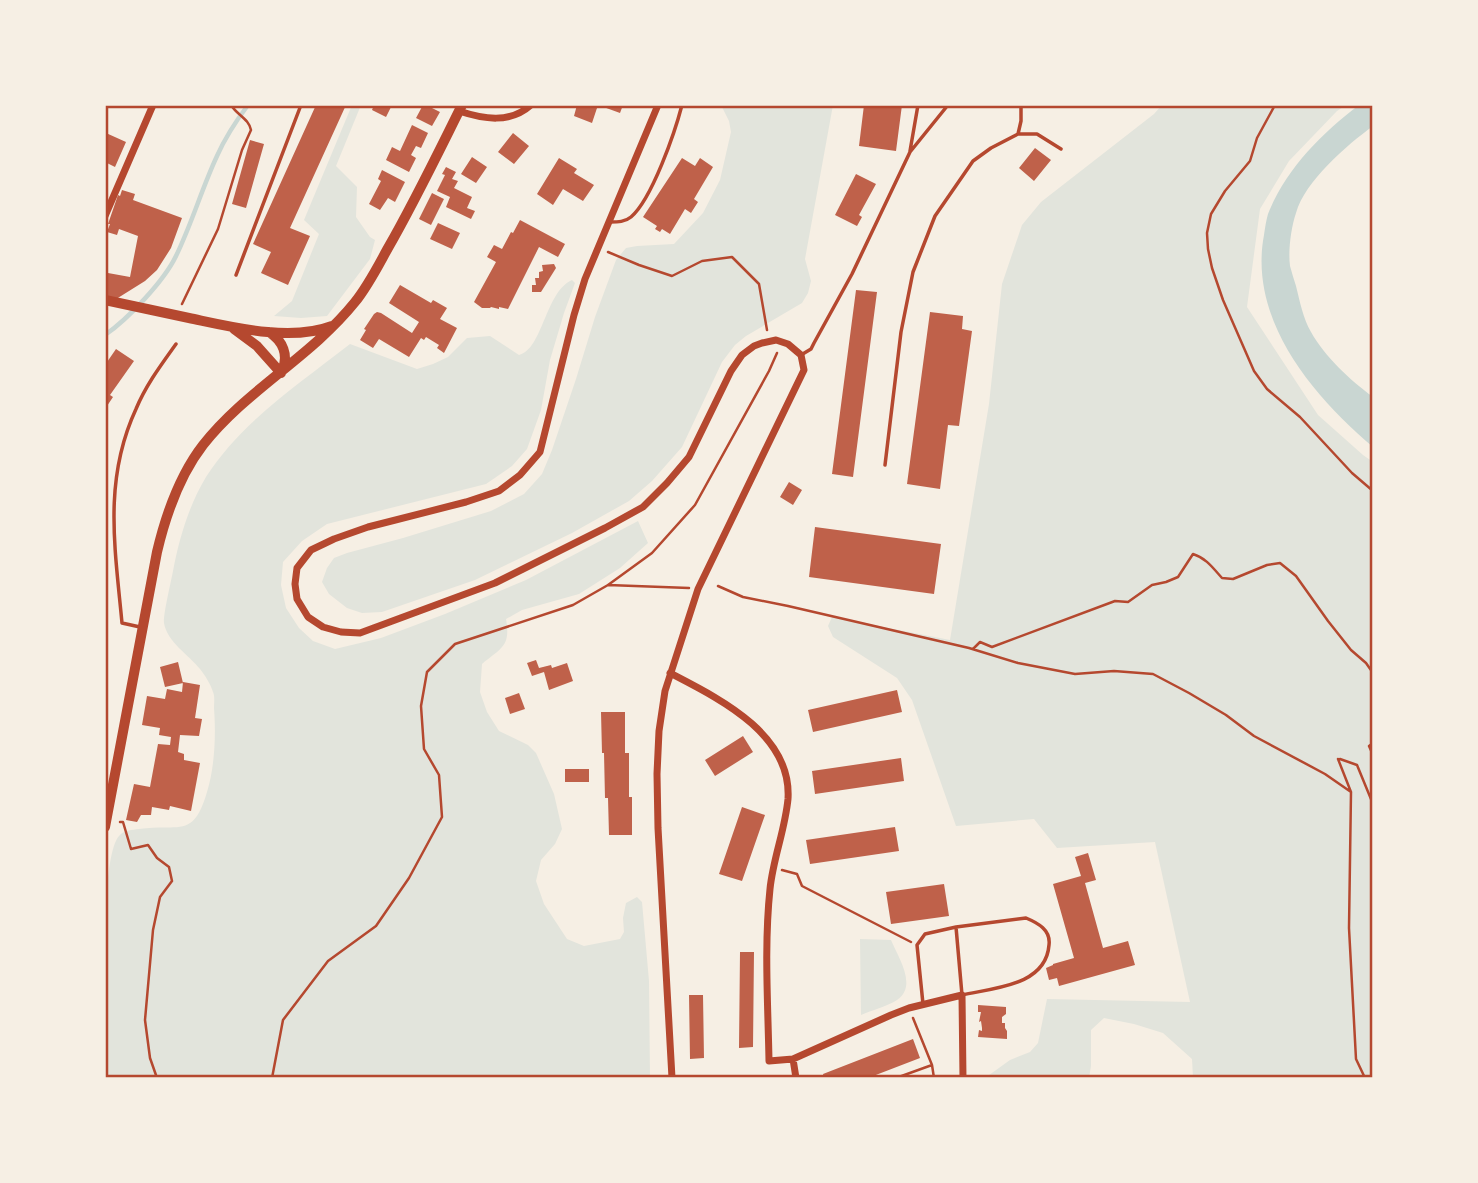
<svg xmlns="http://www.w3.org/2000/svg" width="1478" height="1183" font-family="'Nunito Sans',sans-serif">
	<rect width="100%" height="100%" fill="#f6efe4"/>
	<path fill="#e2e4dc" d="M352,105H361L336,166L357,187L356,217L370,237L375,240L370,259L327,316L301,318L274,316L292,301L319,234L304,220Z
		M721,105H833L805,259L811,281L808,293L802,303L746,336L735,345L722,362L682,447L652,481L629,501L572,533L475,580L382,612L362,613L347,608L329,594L322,582L327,568L334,558L347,553L403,538L491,511L524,494L542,474L552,450L576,379L595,317L616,260L626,248L637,246L674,244L703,213L720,180L731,132L729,121Z
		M1162,105H1346L1337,111L1289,161L1260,209L1247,307L1318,415L1363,455L1373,462V1078H1193L1192,1059L1163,1033L1134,1024L1104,1018L1091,1030V1066L1089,1078H985L1010,1060L1030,1052L1038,1043L1047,999L1190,1002L1155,842L1057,848L1034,819L956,826L912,700L897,678L833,637L828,626L832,617L950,640L989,404L1002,284L1022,225L1041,202L1154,114Z
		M572,280L575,283L564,313L550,360L541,410L527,449L512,466L486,484L327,524L302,541L283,562L281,585L286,608L299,628L313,641L335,649L381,638L445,614L526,580L638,521L648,543L620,568L579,594L522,610L506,619C511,647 501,648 482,664L480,692L487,712L499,731L528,745L536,753L554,794L562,829L555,844L541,860L536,881L544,904L567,939L584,946L620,939L624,932L623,918L626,903L637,897L642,902L649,981L650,1078H105C105,1037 98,860 119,836C124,830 132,830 139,829C179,823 193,840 207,792C215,766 216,734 214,708C214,703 215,696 213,692C211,685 205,675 200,669C189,655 167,642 164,623C163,615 171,582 173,571C179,539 189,505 206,477C242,421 299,384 350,344L417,369L433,364L448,357L467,338L490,336L519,355C543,349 545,292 572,280Z
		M860,939L891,940C898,957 918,986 897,1000C886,1007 872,1010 861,1015Z"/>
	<path fill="#c9d6d2" d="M1359,105H1373V126C1347,145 1305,181 1296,213C1291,228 1288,250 1290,266C1292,273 1294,280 1296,286C1300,302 1303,318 1311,332C1325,357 1350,380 1373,397V447C1313,396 1248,320 1264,235C1265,228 1266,221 1268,214C1286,169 1321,134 1359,105Z"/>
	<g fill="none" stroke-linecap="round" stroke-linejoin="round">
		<path stroke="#c9d6d2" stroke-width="4.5" d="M105,335C128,319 164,281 176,256C192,223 202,188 217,156C225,138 236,121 248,105"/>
	</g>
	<path fill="#bf614a" d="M316,105H346L290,228L310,236L288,285L261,273L271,252L253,244Z
		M374,105H392L386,117L372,110Z
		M423,105H426L440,112L432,126L416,118Z
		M577,105H598L592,123L574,116Z
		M598,105H623L620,113Z
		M864,105H902L896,151L859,146Z
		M412,125L428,133L421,148L416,146L411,155L416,158L409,172L386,160L392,147L400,151Z
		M106,133L126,142L115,167L105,162Z
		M513,133L529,146L514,164L498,152Z
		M250,140L264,144L246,208L232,204Z
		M1035,148L1051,160L1034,181L1019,168Z
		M472,157L487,167L476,183L461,174Z
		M559,158L577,169L574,173L594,185L583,201L563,189L553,205L537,194Z
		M682,158L695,166L700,158L713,167L694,199L698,202L691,213L685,209L670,234L662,229L660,232L655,229L657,226L643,217Z
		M446,167L456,172L452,179L458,181L454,188L472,197L467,208L475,211L471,219L446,207L450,197L437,191L445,175L442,174Z
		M382,170L405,182L395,202L388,198L380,210L369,204L381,181L378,179Z
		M856,174L876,184L859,215L862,217L857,226L835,215Z
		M122,190L135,194L133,200L182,218L171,248L157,270L145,281L105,306V285L106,286L108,273L130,277L138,236L119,229L117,235L107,232L110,224H108L118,195L120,196Z
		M432,193L444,199L431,225L419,219Z
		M520,220L565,244L558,257L539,247L508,309L499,307V309L491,307L490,308H482L474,302L496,262L487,257L494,245L502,249L511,232L513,233Z
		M438,223L460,233L452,249L430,239Z
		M554,264L556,268L541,292H532V285H536L535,278H539V272L543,271L542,265Z
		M400,285L431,303L433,300L447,308L440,319L457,328L444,353L437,348L439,345L426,337L424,340L421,338L409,357L379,339L373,348L360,340L366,330L364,329L374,314L377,312L381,313L412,333L419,322L389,303Z
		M856,290L877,292L853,477L832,474Z
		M930,312L963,316L962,329L972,331L959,426L948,425L940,489L907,484Z
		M116,349L134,361L110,395L113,397L105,409V379L107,377L105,376V365Z
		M789,482L802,490L793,505L780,497Z
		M815,527L941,544L934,594L809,577Z
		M536,660L539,668L551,665L552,668L567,663L573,681L549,690L544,672L532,676L527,663Z
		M178,662L183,683L165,687L160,667Z
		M183,682L200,685L195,718L202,719L199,736L180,735L178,752L184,754V760L200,763L191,811L170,806L169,810L152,807L151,815H141L137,822L126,820L134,784L150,787L158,744L170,745L171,737L159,735L160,728L142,725L147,696L165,699L167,689L182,692Z
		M897,690L902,712L813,732L808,710Z
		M519,693L525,709L510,714L505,698Z
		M601,712H625V753H629V797H632V835H609L608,798H605L604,753H602Z
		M743,736L753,752L715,776L705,760Z
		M901,758L904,781L815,794L812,771Z
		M565,769H589V782H565Z
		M742,807L765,815L742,881L719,874Z
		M895,827L899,851L810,864L806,840Z
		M1088,853L1096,880L1085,883L1103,948L1128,941L1135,965L1059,986L1057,978L1049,980L1046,968L1053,965V964L1074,958L1053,884L1081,876L1075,857Z
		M944,884L949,916L891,924L886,892Z
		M740,952H754L753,1047L739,1048Z
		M689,995H703L704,1058L690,1059Z
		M978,1005L1006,1007V1014L1002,1017V1023H1005V1028L1007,1031V1039L978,1037L979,1030L982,1031V1028L981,1021L979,1022L981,1012H978Z
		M913,1039L920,1058L868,1078H824L823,1074Z"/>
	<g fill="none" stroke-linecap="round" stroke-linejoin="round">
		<path stroke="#b5482f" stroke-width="2.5" d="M1275,105L1257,138L1250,161L1225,191L1211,214L1207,233L1208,249L1212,268L1223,300L1254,371L1267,389L1300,417L1352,473L1373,491
			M608,252L639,265L672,276L702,261L732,257L759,284L767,330
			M182,304L218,229L242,150L251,130C249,119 237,115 231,105
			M608,585L689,588
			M718,586L743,597L788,606L969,648L1018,663L1075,674L1114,671L1153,674L1189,693L1226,715L1254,736L1325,774L1351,792
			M973,649L980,642L992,647L1115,601L1128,602L1152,585L1166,582L1178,577L1193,554C1206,558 1213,568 1222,578L1233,579L1267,565L1280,563L1296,576L1328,621L1351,650L1366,663L1373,673
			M1373,743L1369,746L1373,755
			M1338,759L1351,792L1349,928L1356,1059L1365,1078
			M1340,759L1357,765L1373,804
			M120,822H123L131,849L148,845L157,858L169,867L172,881L160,897L153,930L145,1020L150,1058L157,1078
			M782,870L797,874L802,886L911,942
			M913,1018L932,1065L934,1078
			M272,1078L283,1020L328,961L376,926L409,878L442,817L439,775L424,749L421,706L427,672L455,644L573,605L608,585L652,553L695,505L769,371L777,353
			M896,1078L932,1065"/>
		<path stroke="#b5482f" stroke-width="3.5" d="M1018,134H1037L1061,149
			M910,151L918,105
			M610,222C618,222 625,222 631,217C652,199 675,132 682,105
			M236,275L301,105
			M801,355L811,349L814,343L852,274L910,152L948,105
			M885,465L901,332L913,272L935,216L973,161L991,148L1018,134L1021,121V105
			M140,627L122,623C115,548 103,480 136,409C146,385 161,365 176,344
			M923,1004L917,945L925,934L956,927L1026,918C1038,923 1051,930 1049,945C1046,986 993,988 962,995L956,927"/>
		<path stroke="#b5482f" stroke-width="7" d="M658,105L585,279L574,315L540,452L520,475L499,491L466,502L368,527L334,539L311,550L297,568L295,584L297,599L308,617L323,627L341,632L360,633L495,583L605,528L643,507L667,483L689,457L731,371L742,355L754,346L762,343L776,340L788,344L801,355L804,370L698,589L665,691L659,731L657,774L658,828L672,1078
			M459,111C483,119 510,124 531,105
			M105,216L153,105
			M670,673C720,699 792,734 788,799C785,830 773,859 770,889C764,946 768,1004 769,1061L793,1059L891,1015L909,1008L962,995L963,1078
			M793,1059L796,1078"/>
		<path stroke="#b5482f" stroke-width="10" d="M105,300C133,306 161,312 189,318C232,327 290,342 332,326
			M234,329L257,346L281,373
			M269,332C283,341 289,355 282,371
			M105,827L157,552C166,514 179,476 203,445C246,390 311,357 355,302C368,286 378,266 388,248C415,201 438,153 462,105"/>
	</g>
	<rect width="1478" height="1183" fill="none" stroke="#f6efe4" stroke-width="214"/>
	<rect x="107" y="107" width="1264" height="969" fill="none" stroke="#b5482f" stroke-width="2.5"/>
</svg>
